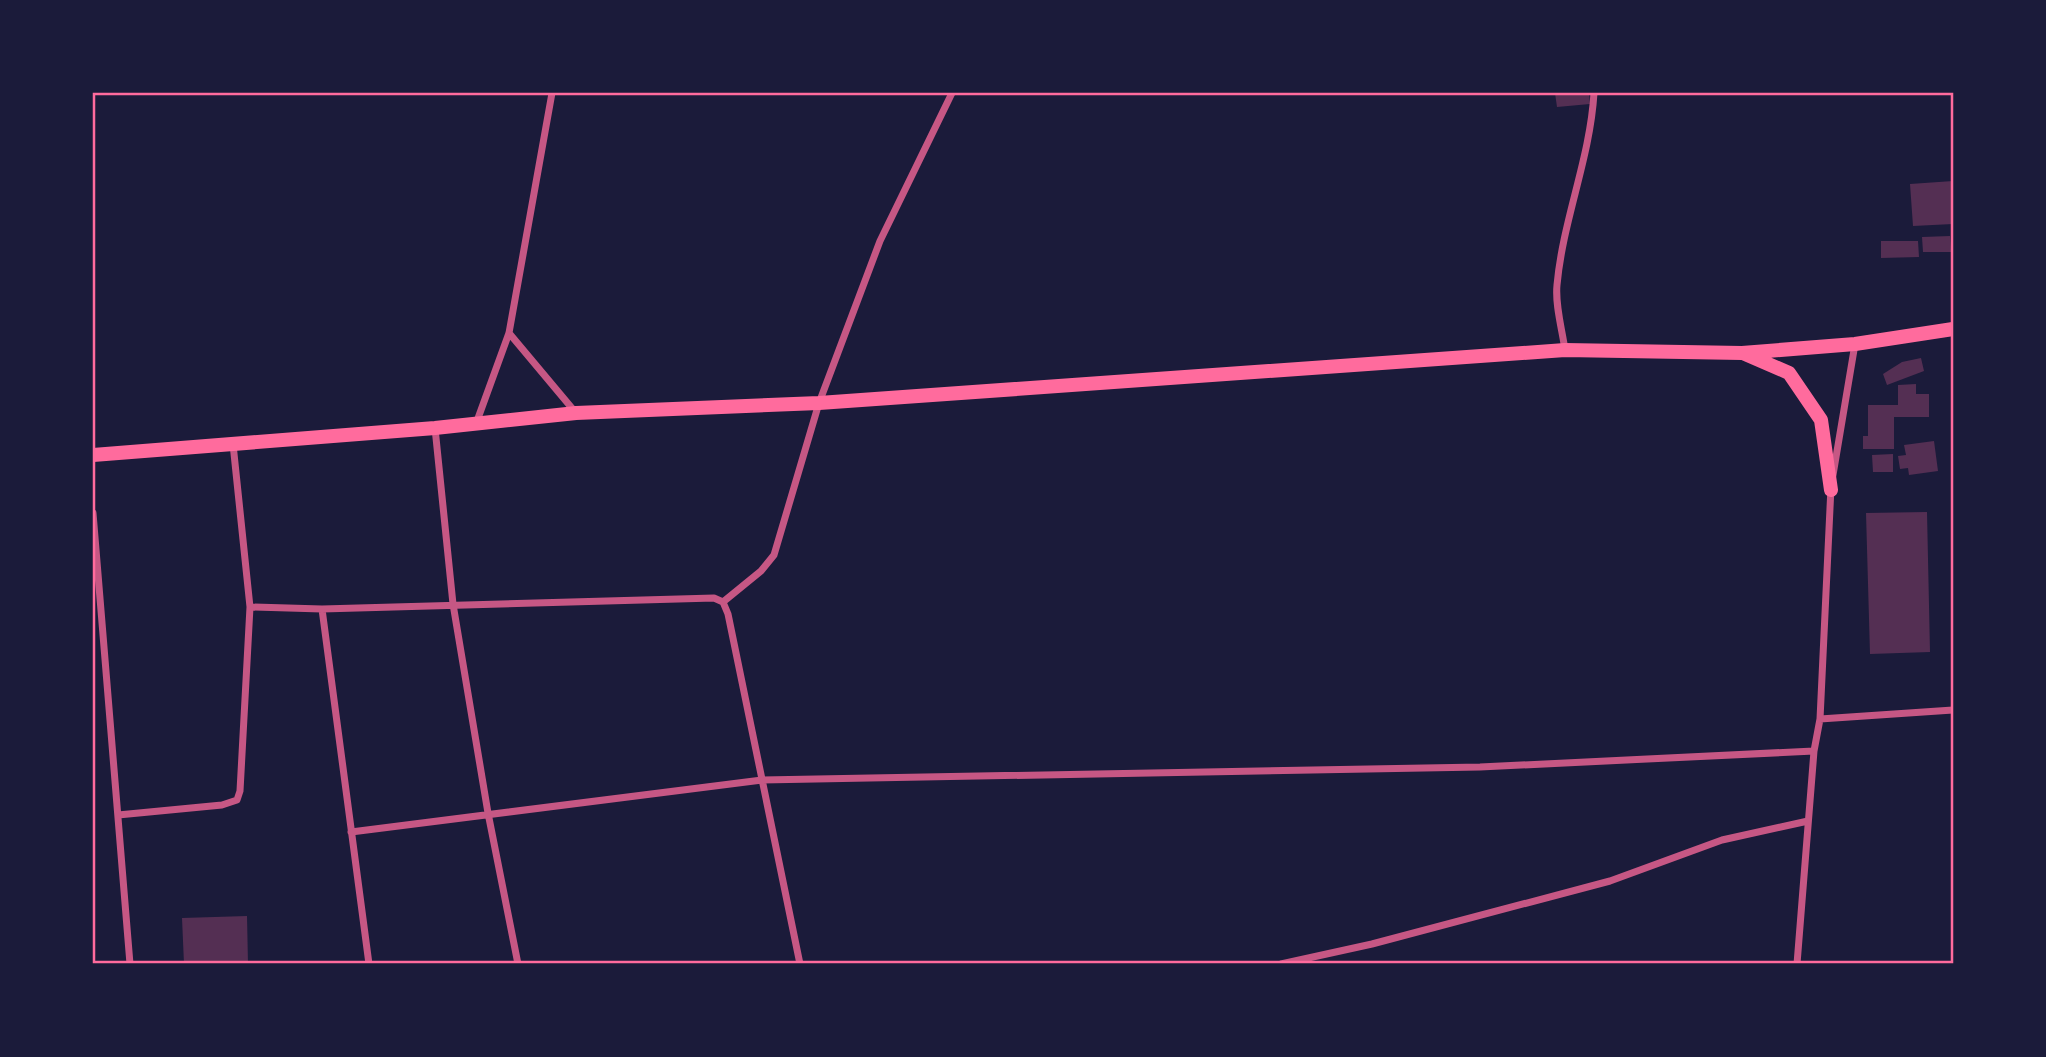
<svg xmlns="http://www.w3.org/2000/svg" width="2046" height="1057" font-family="Karla,sans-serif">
	<rect width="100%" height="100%" fill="#1b1b3a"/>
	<path fill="#542f53" d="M1555,93H1589L1590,104L1557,107Z
		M1953,181V224L1913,226L1910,184Z
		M1950,236L1951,252H1923L1922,237Z
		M1881,241H1918L1919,257L1881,258Z
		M1921,358L1924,371L1887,385L1883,374L1902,362Z
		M1916,384V394H1929V417H1894V449H1863V436H1868V405H1898V385Z
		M1934,441L1938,471L1909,475L1908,468L1900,469L1898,456L1906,455L1904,445Z
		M1893,454V472H1873L1872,455Z
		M1927,512L1930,652L1870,654L1866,513Z
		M247,916L248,964H184L182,918Z"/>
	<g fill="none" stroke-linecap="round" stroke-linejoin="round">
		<path stroke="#c65784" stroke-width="7" d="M509,333L576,413
			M1565,350C1562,329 1555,305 1557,285C1563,219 1590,159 1594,93
			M477,421L509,333L552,93
			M435,428L453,604L488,813L518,964
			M1833,475L1855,344
			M93,513L130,964
			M723,602L761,571L774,555L819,403L880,241L952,93
			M250,607L322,609L714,598L723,602L728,614L800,964
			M322,609L369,964
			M1820,719L1953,710
			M118,815L222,805L237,800L240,791L250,607L233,444
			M351,832L762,780L1480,767L1814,751
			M1281,964L1372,944L1610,881L1722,840L1808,821
			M1797,964L1814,751L1820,719L1831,487"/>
		<path stroke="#ff6b9d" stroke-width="14" d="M1743,353L1789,373L1821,420L1831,490
			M93,455L435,428L576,413L819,403L1565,350L1742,353L1855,344L1953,329"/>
	</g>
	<rect width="2046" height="1057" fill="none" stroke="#1b1b3a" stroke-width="189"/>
	<rect x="94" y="94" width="1858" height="868" fill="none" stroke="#ff6b9d" stroke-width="2.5"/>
</svg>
